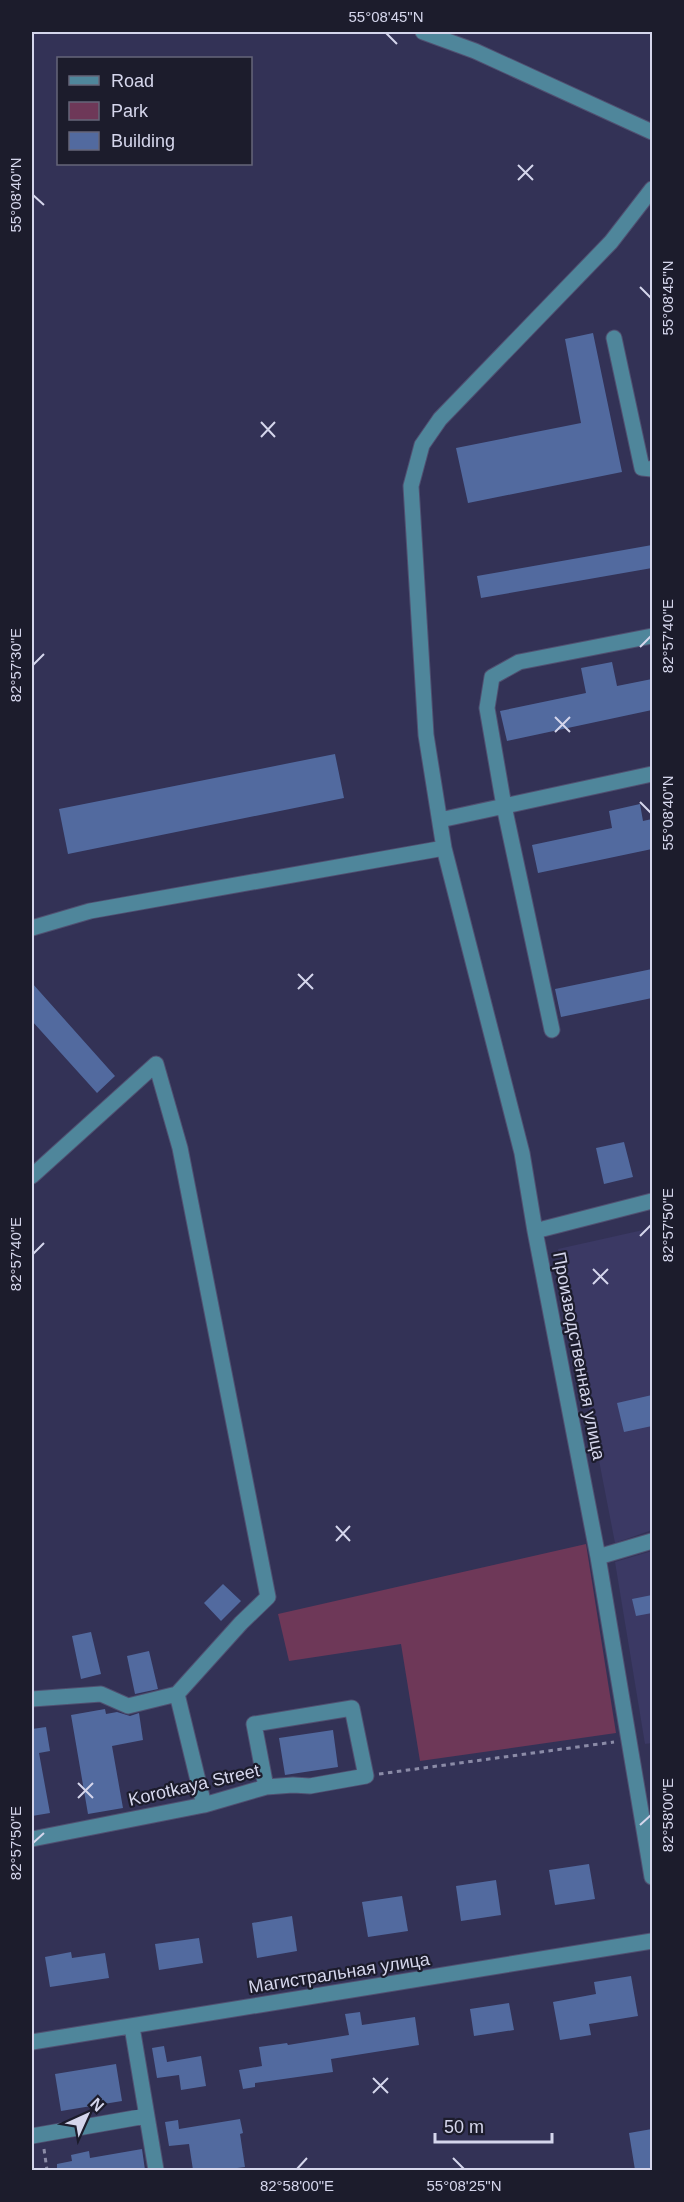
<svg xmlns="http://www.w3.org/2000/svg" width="684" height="2202" font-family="Helvetica,sans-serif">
	<rect width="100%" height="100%" fill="#333256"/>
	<path fill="#3b3964" d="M652,1228V1530L615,1543L558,1249Z
		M652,1551V1743L645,1744L615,1562Z"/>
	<path fill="#6e3858" d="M586,1544L616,1733L420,1761L401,1644L289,1661L278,1614Z"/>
	<path fill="#526a9f" d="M593,333L622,472L468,503L456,448L581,423L565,339Z
		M652,545V568L481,598L477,576Z
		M612,662L617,686L652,679V710L507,741L500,711L586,693L581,668Z
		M335,754L344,798L68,854L59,809Z
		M640,804L643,821L652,819V849L538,873L532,845L612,828L609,811Z
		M652,969V998L561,1017L555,989Z
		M32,983L115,1076L97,1093L32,1021Z
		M624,1142L633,1177L604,1184L596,1148Z
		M652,1395V1426L624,1432L617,1403Z
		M223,1584L241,1601L221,1621L204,1603Z
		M652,1595V1613L636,1616L632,1599Z
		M91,1632L101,1674L81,1679L72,1636Z
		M149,1651L158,1689L135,1694L127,1656Z
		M105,1709L106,1714L117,1712L130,1716L139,1713L143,1740L112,1746L123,1808L88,1814L71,1715Z
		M46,1727L50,1751L39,1753L50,1813L32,1816V1729Z
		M333,1730L338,1767L285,1775L279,1738Z
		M589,1864L595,1899L555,1905L549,1870Z
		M496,1880L501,1915L461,1921L456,1886Z
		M402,1896L408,1931L368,1937L362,1902Z
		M292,1916L297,1951L257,1958L252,1923Z
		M199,1938L203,1963L159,1970L155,1944Z
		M71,1952L72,1958L105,1953L109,1978L50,1987L45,1957Z
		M631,1976L638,2016L589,2024L591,2035L560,2040L553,2002L596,1994L594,1982Z
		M509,2003L514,2030L474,2036L470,2009Z
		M360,2012L362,2025L415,2017L419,2045L331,2059L333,2072L255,2083V2087L243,2089L239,2070L262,2066L259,2047L287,2043L288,2045L349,2035L345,2014Z
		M164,2046L167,2062L201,2056L206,2086L181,2090L179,2075L157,2078L152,2048Z
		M116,2064L122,2101L61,2111L55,2074Z
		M240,2119L243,2133L240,2134L245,2167L222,2170H193L189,2144L169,2146L165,2122L178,2120L179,2129Z
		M652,2129V2170H635L629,2133Z
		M142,2149L145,2170H57V2164L72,2161L71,2155L89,2151L90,2158Z"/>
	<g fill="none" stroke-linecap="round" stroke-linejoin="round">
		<g stroke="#505071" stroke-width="17">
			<path id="minor" d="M423,32L475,51L652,132
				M614,338L642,468L652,469
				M440,820L652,774
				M444,848L522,1153L535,1231L598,1557L652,1877
				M32,928L90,911L444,848L426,735L411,486L422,445L440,419L611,242L652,189
				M552,1030L504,806L487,708L492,677L519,662L652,636
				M32,1176L156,1064L180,1148L268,1597L241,1623L177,1694
				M535,1231L652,1201
				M598,1557L652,1541
				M32,1699L101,1694L128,1706L177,1694L204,1805
				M32,1839L204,1805L266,1787L293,1785L310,1786L366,1776L352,1708L254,1724L266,1787
				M132,2027L156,2170
				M32,2042L652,1941
				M32,2136L146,2116"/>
		</g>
		<path stroke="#8b8ba7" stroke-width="3" stroke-dasharray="4.5 4.5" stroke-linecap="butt" d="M379,1774L614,1742
			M44,2149L47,2170"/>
		<use href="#minor" stroke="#4f869b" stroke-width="15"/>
	</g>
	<path fill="none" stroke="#d5d6ec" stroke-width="2" d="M386,33L397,44M518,165L533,180M518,180L533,165M33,195L44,205M640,287L651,298M261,422L275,437M261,437L275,422M640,647L651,636M33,665L44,654M555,717L570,732M555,732L570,717M640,802L651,813M298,974L313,989M298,989L313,974M640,1236L651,1225M33,1254L44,1243M593,1269L608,1284M593,1284L608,1269M336,1526L350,1541M336,1541L350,1526M78,1783L93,1798M78,1798L93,1783M640,1825L651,1815M33,1843L44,1833M373,2078L388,2093M373,2093L388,2078M453,2158L464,2169M297,2169L307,2158"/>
	<g text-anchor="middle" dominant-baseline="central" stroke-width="4.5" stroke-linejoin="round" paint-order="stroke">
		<g font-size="18" fill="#d5d6ec" stroke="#1c1c2c">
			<text transform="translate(579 1356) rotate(79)">Производственная улица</text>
			<text transform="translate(194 1785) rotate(-13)">Korotkaya Street</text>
			<text transform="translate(339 1973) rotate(-9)">Магистральная улица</text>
		</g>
	</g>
	<rect width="684" height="2202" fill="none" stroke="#1c1c2c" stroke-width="66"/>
	<rect x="57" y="57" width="195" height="108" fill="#1c1c2c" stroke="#666679" stroke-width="1.5"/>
	<rect x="69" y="76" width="30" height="9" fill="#4f869b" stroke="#666679" stroke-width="1.5"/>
	<text x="111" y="87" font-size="18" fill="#d5d6ec">Road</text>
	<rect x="69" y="102" width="30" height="18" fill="#6e3858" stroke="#666679" stroke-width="1.5"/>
	<text x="111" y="117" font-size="18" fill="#d5d6ec">Park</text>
	<rect x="69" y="132" width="30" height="18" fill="#526a9f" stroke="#666679" stroke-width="1.5"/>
	<text x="111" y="147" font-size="18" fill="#d5d6ec">Building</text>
	<g transform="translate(87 2115) rotate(45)" stroke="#1c1c2c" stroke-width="4.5" paint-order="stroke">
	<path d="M0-4.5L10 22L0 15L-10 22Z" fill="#d5d6ec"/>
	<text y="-9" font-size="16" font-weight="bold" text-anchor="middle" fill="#d5d6ec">N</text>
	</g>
	<path d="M435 2133v9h117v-9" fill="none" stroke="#d5d6ec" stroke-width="3"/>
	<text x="444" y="2133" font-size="18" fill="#d5d6ec" stroke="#1c1c2c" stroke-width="4.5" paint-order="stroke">50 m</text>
	<rect x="33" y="33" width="618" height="2136" fill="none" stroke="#d5d6ec" stroke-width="2"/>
	<g font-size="15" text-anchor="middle" fill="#d5d6ec">
		<text x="386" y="22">55°08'45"N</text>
		<text transform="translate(16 195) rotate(-90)" y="5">55°08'40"N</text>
		<text transform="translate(668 298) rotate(-90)" y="5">55°08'45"N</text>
		<text transform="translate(668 636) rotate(-90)" y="5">82°57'40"E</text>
		<text transform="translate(16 665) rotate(-90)" y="5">82°57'30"E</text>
		<text transform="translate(668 813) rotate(-90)" y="5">55°08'40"N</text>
		<text transform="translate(668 1225) rotate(-90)" y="5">82°57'50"E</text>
		<text transform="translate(16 1254) rotate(-90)" y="5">82°57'40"E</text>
		<text transform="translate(668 1815) rotate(-90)" y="5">82°58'00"E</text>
		<text transform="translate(16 1843) rotate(-90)" y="5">82°57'50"E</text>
		<text x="297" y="2191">82°58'00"E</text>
		<text x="464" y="2191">55°08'25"N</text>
	</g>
</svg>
